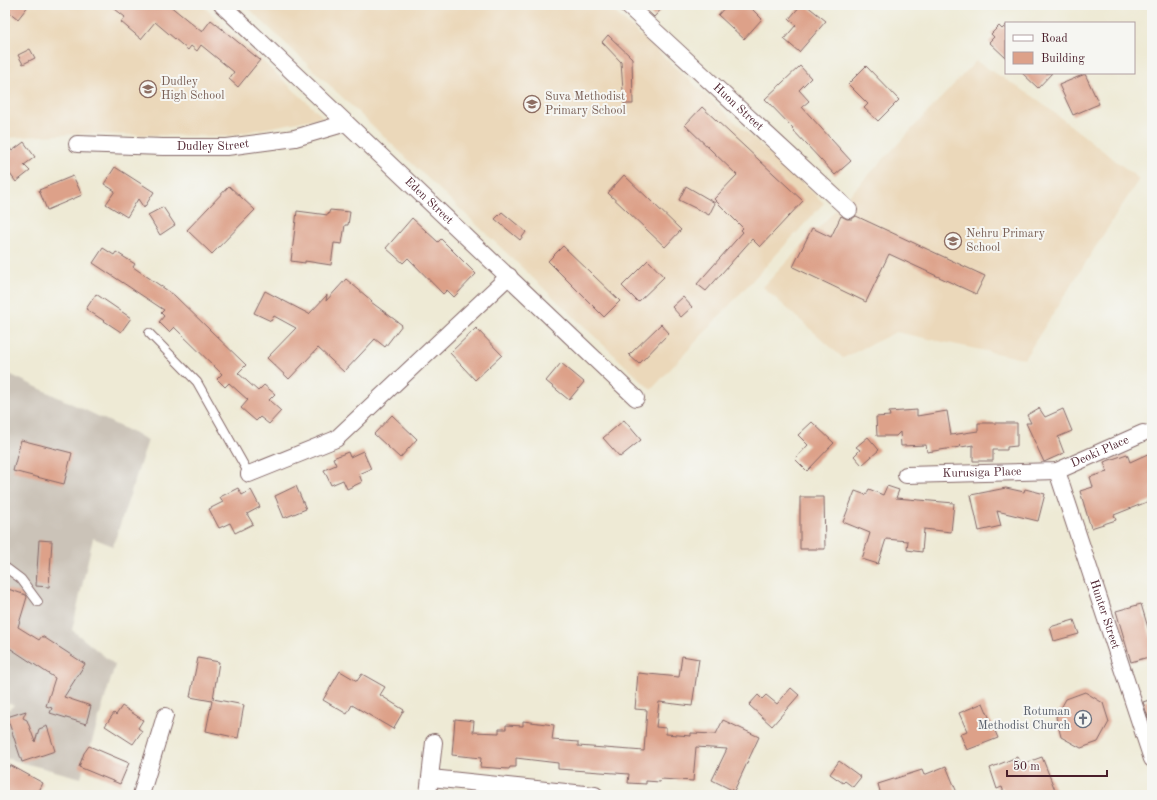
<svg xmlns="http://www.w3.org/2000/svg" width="1157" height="800" font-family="'Old Standard TT',serif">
	<rect width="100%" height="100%" fill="#f6f6f2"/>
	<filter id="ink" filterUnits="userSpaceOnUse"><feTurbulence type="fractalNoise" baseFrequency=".025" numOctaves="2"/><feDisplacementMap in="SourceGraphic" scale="8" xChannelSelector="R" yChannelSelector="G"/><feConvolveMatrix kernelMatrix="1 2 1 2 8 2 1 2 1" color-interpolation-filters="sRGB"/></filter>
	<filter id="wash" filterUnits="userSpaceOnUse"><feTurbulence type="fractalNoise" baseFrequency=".012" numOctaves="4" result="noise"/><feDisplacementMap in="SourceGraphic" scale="16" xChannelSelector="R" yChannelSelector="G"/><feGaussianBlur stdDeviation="0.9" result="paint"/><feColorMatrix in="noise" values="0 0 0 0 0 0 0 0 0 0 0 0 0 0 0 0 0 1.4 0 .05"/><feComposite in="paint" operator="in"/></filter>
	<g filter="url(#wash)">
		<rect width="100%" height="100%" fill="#eeead5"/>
		<path fill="#ebd8ba" d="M5,5H202L323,117L227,136L76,134L5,138Z
			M245,5H607L824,203L651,390Z
			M976,61L1034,97L1139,179L1024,359L896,332L843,358L763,287Z"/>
		<path fill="#cbc3b8" d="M5,372L148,440L113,546L93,538L72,630L115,665L81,778L5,758V714L14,705L5,702Z"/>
		<g id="blocks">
			<path fill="#dda189" d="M5,5H29L18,19L5,9Z
				M110,5H169L202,32L211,20L260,60L238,87L229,79L234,72L201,45L197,51L191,46L188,50L155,22L141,39L121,22L125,17Z
				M641,5H665L654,17Z
				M727,5H748L762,19L744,39L718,15Z
				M801,5H806L826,21L799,52L784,39L796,25L789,19Z
				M1006,25V58L989,42L994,37L991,34L999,26L1002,29Z
				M608,35L632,58L633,104H624L621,62L602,42Z
				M30,49L35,58L23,64L18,55Z
				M800,66L811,78L799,90L809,101L802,107L851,161L835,175L792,129L793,128L765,99Z
				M866,66L899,100L878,121L864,108L868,104L848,84Z
				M1022,73H1052L1038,88Z
				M1085,74L1099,104L1073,115L1059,85Z
				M702,107L803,201L760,247L752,239L706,291L697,284L743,232L741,230L743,228L714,199L737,175L685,125Z
				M5,142L12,151L24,142L35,157L24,165L30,171L16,182L10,174L5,178Z
				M115,167L154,192L144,208L138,199L127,217L106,204L115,191L104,184Z
				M624,175L681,230L665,247L608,193Z
				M73,176L82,195L47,210L39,190Z
				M229,186L255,210L212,254L187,230Z
				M686,186L715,203L709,215L679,200Z
				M163,207L175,225L160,235L148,215Z
				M330,210L350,212L348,225H345L342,244L334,243L331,265L305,261V263L291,261L297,211L328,215Z
				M502,212L526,232L520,240L495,219Z
				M841,216L847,219H852L856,216L985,276L976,294L889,254L866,302L793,267L812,228L831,237Z
				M412,218L438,242L441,239L476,274L454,297L447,290L443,294L408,258L403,263L386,248Z
				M563,246L620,301L604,317L548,261Z
				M103,248L114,255L116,252L135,264L133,267L174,295L246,365L238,373L258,391L264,385L275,394L269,400L281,411L269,424L260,417L256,421L241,408L248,400L229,383L225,387L217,379L222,374L174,327L169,332L159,322L164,316L161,313L164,310L93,263Z
				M648,260L664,277L638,302L622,286Z
				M346,279L372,301L371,302L402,325L385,347L375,339L344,372L318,348L289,379L267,358L296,328L274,316L271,321L254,313L265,291L309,314L327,295L326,301Z
				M96,294L131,318L121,332L86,309Z
				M683,297L692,307L681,317L672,307Z
				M661,324L669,333L639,364L629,355Z
				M476,328L502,355L475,380L450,353Z
				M561,363L584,382L569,400L546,381Z
				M1039,408L1045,417L1063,409L1072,431L1058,437L1064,453L1044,462L1026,423H1031L1027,415Z
				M917,410V416L947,411L951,435L978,431V423H1017V446L1007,447V450H993V461H973V445L961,447L960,444V447L927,452L926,445L901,446L900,432L896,436H877L876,417L890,416L889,412Z
				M392,415L417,439L400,458L374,434Z
				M624,420L641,440L620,457L603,438Z
				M812,422L834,443L807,471L795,459L808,445L798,435Z
				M868,437L879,450L862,465L854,456L860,450L856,447Z
				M21,440L72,453L64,484L13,471Z
				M363,451L371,469L359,474L362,482L347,489L343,480L331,485L324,470L336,465L333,458L348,452L350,457Z
				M1152,452V500L1114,515L1116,520L1091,528L1080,491L1093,487L1090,477L1107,472L1104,462L1127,454L1130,462Z
				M296,486L306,509L284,518L275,496Z
				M887,486L899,490L896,498L954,503L951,532L924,529L922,552L907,550L908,541L886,539L878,564L862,559L870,533L843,522L855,491L866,495L869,489L883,495Z
				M238,488L242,495L251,490L260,507L247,514L253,524L235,533L230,523L219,528L209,509L223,502L220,497Z
				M1006,488L1024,492L1025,489L1045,494L1038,521L997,511L1001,526L979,531L971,495Z
				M800,497H824L825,549H800Z
				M39,540L52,541L49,587L36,586Z
				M5,588L26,595L27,597L18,627L39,640L42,636L85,664L64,697L91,706L86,724L50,713L52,708L46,706L55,678L5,645Z
				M1141,604L1152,641V656L1131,662L1116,611Z
				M1074,620L1079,634L1054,641L1050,627Z
				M682,656L699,659L692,706L659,702L656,727L666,728V734L691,736V733L716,734L723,720L759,737L734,791L712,780L727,749L696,747L693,781L661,779L660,782L646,781V784L628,783L629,774L558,769V763L516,758V767H510L509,769L480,767L481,758L452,755L455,719L474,721L473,732L499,733V729H506V725L523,726V721L554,725L552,740L578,742V746L644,751L647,710L635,709L638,673L679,677Z
				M198,658L219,662L213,699L244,705L238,738L206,731L212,701L190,697Z
				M340,671L357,681L362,674L385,687L380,695L404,710L393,729L352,705L347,714L323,700Z
				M791,688L799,695L772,726L749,705L758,695L762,699L766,695L777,704Z
				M1085,692L1103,703L1109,722L1098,742L1081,748L1061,737L1056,717L1066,699Z
				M1152,699V729L1143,702Z
				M983,703L998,738L967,750L960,734L967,731L959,713Z
				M122,706L143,720L138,728L142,731L133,744L105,726L114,713L116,715Z
				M26,711L23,718L27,720L35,742L39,729L47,726L55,751L22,762L7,717Z
				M89,746L129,763L120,784L79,767L84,753Z
				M1017,757L1020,765L1042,757L1057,795H1005L1002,787L997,789L990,768Z
				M839,761L861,777L853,787L845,781L843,783L830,774Z
				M10,765L43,783L37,795H5V775Z
				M946,766L958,795H881L878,784L922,770L924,775Z"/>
		</g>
	</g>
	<g filter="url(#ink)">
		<use href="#blocks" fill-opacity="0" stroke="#836666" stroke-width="1"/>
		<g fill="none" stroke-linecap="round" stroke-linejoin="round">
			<g stroke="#836666" stroke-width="10">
				<path id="lane" d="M149,333L197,382L249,474
					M5,567L21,579L38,602"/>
			</g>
			<g stroke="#836666" stroke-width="18">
				<g id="street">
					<path id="s1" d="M222,5L636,398"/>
					<path id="s2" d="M627,5L849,210"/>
					<path id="s3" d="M77,144L163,147H227L295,138L346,123"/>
					<path id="s4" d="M1057,471L1152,759"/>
					<path d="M249,474L336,439L509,276"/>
					<path id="s5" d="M906,475L1057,471L1143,433"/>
					<path d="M431,778L595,795"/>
					<path d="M141,795L165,716"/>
					<path d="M428,795L434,742"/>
				</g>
			</g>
			<use href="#lane" stroke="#fff" stroke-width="8"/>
			<use href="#street" stroke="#fff" stroke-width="16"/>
		</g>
	</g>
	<defs>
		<g id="school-ring" transform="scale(0.9)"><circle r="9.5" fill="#f6f6f2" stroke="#8d6e63" stroke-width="1.5"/><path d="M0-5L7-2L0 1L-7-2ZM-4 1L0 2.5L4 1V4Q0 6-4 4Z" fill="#8d6e63"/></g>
		<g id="church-ring" transform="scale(0.9)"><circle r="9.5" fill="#f6f6f2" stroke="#6b7280" stroke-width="1.5"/><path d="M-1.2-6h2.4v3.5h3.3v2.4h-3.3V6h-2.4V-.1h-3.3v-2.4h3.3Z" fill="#6b7280"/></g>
	</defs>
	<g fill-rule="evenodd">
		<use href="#school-ring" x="148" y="89"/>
		<use href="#school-ring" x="532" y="104"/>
		<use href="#school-ring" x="953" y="241"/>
		<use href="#church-ring" x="1083" y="719"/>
	</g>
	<g text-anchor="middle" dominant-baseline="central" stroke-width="4" stroke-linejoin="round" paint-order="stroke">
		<g font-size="12" fill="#785e54" stroke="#f6f6f2" text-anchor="start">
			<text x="161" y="82">Dudley<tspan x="161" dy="14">High School</tspan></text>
			<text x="545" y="97">Suva Methodist<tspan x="545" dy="14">Primary School</tspan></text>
			<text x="966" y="234">Nehru Primary<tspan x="966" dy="14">School</tspan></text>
		</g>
		<g font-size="12" fill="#4a1f2b" stroke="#f6f6f2">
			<text stroke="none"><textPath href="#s2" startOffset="151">Huon Street</textPath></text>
			<text stroke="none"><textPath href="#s3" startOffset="136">Dudley Street</textPath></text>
			<text stroke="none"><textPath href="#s1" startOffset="285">Eden Street</textPath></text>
			<text stroke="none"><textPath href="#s5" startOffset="198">Deoki Place</textPath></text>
			<text stroke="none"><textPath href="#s5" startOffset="76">Kurusiga Place</textPath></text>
			<text stroke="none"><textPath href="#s4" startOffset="151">Hunter Street</textPath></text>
		</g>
		<g font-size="12" fill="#5b616d" stroke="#f6f6f2" text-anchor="end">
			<text x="1070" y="712">Rotuman<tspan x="1070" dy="14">Methodist Church</tspan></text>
		</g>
	</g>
	<rect width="1157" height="800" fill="none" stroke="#f6f6f2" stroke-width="20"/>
	<rect x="1005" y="22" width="130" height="52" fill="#f6f6f2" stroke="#b1a0a2"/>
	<rect x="1013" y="35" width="20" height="6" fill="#ffffff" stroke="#b1a0a2"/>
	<text x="1041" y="42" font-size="12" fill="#4a1f2b">Road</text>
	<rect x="1013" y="52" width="20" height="12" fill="#dda189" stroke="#b1a0a2"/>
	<text x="1041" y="62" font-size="12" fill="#4a1f2b">Building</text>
	<path d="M1007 770v6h100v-6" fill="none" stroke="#4a1f2b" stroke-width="2"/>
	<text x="1013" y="770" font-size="12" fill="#4a1f2b" stroke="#f6f6f2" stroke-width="3" paint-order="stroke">50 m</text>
</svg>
